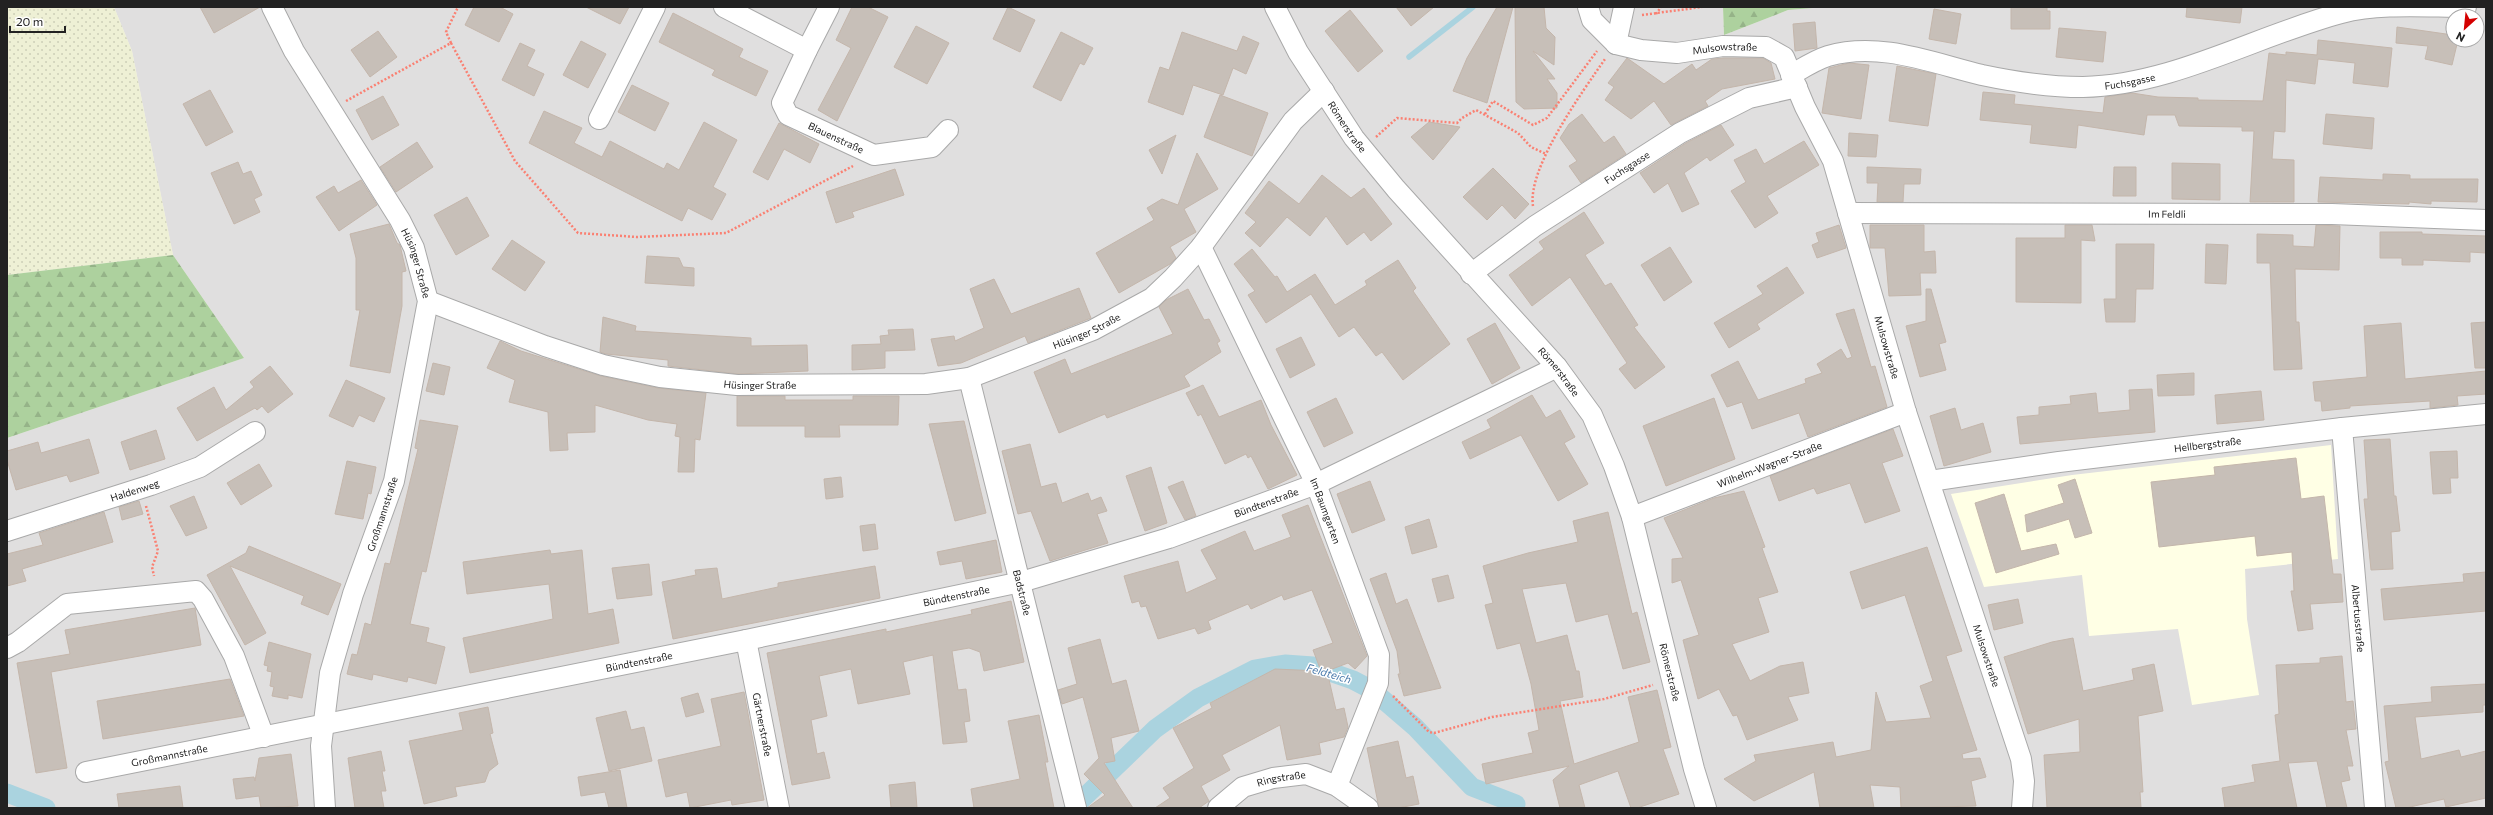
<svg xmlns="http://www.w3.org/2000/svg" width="2493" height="815" font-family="Commissioner,sans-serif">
	<defs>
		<pattern id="farmland-dots" width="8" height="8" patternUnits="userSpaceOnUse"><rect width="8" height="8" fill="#eef0d5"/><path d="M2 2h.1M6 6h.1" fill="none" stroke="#ccceb7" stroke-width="1.8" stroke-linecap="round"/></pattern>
		<pattern id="forest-firs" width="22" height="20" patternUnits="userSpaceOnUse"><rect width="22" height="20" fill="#add19e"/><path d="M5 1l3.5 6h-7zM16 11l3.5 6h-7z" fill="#95b388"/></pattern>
	</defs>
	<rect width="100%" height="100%" fill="#f2efe9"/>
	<path fill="#e0dfdf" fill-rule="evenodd" d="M114,7H1723L1724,35L1788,10L1825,7H2486V808H7V438L244,358L173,255L132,51ZM2453,16H2477V40H2453Z"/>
	<path fill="#ffffe5" d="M2331,445L2338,559L2245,569L2247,619L2259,695L2192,705L2178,629L2089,636L2082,575L1984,587L1951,494L2072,475Z"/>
	<path fill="url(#farmland-dots)" d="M7,7H114L132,51L173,255L7,275Z"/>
	<path fill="url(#forest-firs)" d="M1723,7H1825L1788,10L1724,35Z
		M173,255L244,358L7,438V275Z"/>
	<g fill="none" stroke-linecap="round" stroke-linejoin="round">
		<path stroke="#aad3df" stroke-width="5.5" d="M1409,57L1473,7"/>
		<path stroke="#aad3df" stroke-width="19" d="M7,793L46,808
			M1073,808L1155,729L1198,698L1255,669L1285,664L1313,666L1353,680L1372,690L1415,727L1472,787L1516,804"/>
	</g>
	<path fill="#c7bfb8" stroke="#c4b6ab" d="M200,7H260L214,33Z
		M474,7H500L513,14L499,42L465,25Z
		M586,7H629L620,24Z
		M852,7H868L888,17L837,121L818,110L851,48L836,40Z
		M1008,7L1035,20L1020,52L993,39Z
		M1396,7H1434L1411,26Z
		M1497,7H1513L1487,103L1453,91L1467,58Z
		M1515,7H1544L1546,28L1555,37L1554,65L1533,51L1555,79H1547L1557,93V108L1524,109L1516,102Z
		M2011,7H2047V11H2050V29H2011Z
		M2187,7H2242L2240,23L2186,17Z
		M1934,9L1961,14L1956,44L1929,39Z
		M1350,10L1383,51L1358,72L1325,31Z
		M673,13L743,49L739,57L768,71L756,96L712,75L715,70L659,42Z
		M1815,22L1817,48L1795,51L1793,24Z
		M916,26L949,43L927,84L894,67Z
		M2397,27L2453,35V40H2458L2452,65L2425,59L2428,46L2396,43Z
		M2059,28L2106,32L2103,62L2056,57Z
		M378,31L397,57L370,77L351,50Z
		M1061,32L1093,48L1084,65L1080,63L1061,101L1033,87Z
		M1182,32L1237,51L1243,36L1259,43L1246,74L1233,68L1223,95L1193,85L1183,115L1148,102L1160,67L1169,70Z
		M2318,40L2392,48L2388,87L2353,83L2355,63L2318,59L2315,84L2286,80L2285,132L2274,131L2272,159L2294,160V202H2250L2254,131H2242V127L2179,126L2175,115H2147L2144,135L2078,125L2076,148L2030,143L2032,125L1980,120L1983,92L2015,95L2014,104L2103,113L2105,97L2132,93L2158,97L2198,98V100L2263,101L2269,53L2286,55V52L2317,55Z
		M581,41L606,54L588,88L563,75Z
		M520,43L535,50L527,66L544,74L534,96L502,80Z
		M1627,58L1664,84L1692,64L1696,70L1712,59L1724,58H1763L1771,63L1775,79L1722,89L1705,101L1708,106L1671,125L1654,101L1631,119L1605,100L1614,87L1608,83Z
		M1849,63L1869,65L1861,119L1822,113L1829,68Z
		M1897,66L1936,74L1928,126L1889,121Z
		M632,85L669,103L655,131L618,112Z
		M210,90L233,132L206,146L183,104Z
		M1220,95L1268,113L1252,156L1204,137Z
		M383,96L399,125L372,140L356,110Z
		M544,111L582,128L574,143L602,157L610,141L664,169L667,163L679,170L704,122L737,140L713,187L726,194L712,220L688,208L682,221L529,143Z
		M1582,114L1604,143L1614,136L1626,154L1581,183L1569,166L1577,161L1560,138L1569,124Z
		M2326,114L2374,118L2372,149L2323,144Z
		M1429,122L1460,127L1433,160L1411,137Z
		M779,123L819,144L810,163L784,149L768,180L753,172Z
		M1721,125L1734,145L1710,161L1707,157L1684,173L1699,204L1682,212L1668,183L1654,193L1640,173L1686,143Z
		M1849,133L1878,135L1876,157L1848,156Z
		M1176,135L1162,174L1149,150Z
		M1804,141L1819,165L1767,196L1778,213L1755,228L1731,191L1746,182L1734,160L1756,149L1764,164Z
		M417,142L433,167L396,192L380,167Z
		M1197,153L1218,189L1184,209L1196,232L1170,247L1176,258L1170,264L1119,293L1096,253L1154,220L1147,208L1162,199L1178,205Z
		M238,162L243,174L251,171L262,195L254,199L260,212L234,224L211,173Z
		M2172,163L2220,164V200L2172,199Z
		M1867,167L1921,169L1920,184H1904L1903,202H1877L1878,183H1867Z
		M2114,167H2136V196H2113Z
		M1493,168L1529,204L1515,219L1502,205L1487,220L1463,197Z
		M895,169L904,195L852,212L854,217L836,223L826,192Z
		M2383,174L2410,175V179H2478L2477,202L2431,201V204L2409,202V204L2318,202L2320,177L2383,180Z
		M1322,175L1351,198L1364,188L1392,224L1371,241L1364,232L1347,245L1326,216L1310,236L1287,217L1260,247L1245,233L1256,222L1245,213L1269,181L1299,204Z
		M361,180L377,205L339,231L316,197L334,186L338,193Z
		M467,197L489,236L456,255L434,215Z
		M1584,212L1604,243L1585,255L1605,286L1611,283L1638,325L1634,327L1665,367L1635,389L1619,369L1627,363L1570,277L1532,306L1509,275L1544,249L1539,242Z
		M389,224L397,243L400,245L406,271L402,272V306L390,373L350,366L360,310H356V258L350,234Z
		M1839,225L1846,248L1817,258L1812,245L1819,242L1816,233Z
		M1870,225H1924V252L1935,251L1936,273H1920L1921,295L1889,296L1885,248H1870Z
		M2065,225H2092L2095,241L2081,240V303L2016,302V238H2065Z
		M2316,225L2340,226L2339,270L2295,269L2296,322H2299L2302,369L2274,370L2270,263H2257V234L2293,235V246L2314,247Z
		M2380,232H2422V234L2486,236V253L2470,252V262L2423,260V265H2402V258H2380Z
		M512,240L545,262L525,291L492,269Z
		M2116,244H2154L2153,289H2136L2135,322H2106L2104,299H2116Z
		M2206,244L2228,245L2226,284L2205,283Z
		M1670,247L1692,282L1664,301L1641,265Z
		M1252,249L1275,277L1277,276L1287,292L1315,274L1335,305L1367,285L1365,281L1398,260L1416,288L1413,291L1450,344L1403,380L1382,352L1376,356L1354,327L1339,337L1311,294L1266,323L1248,295L1255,291L1234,264Z
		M647,256L679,258L683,267L694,268V286L645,283Z
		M1787,267L1804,293L1757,324L1760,329L1729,348L1714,323L1763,294L1757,286Z
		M994,279L1011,314L1079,288L1091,318L1028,343L1025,336L961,363L938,366L931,339L954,336L955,341L984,328L970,289Z
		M1188,289L1204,320L1209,319L1220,341L1217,343L1221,352L1184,376L1190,386L1107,418L1105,414L1059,433L1034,372L1065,359L1071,374L1173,334L1159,307L1166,300Z
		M1926,289H1931L1946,342L1939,344L1946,370L1920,377L1906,326L1926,321Z
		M1854,309L1871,367L1875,366L1887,407L1808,437L1799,413L1752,429L1742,402L1727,407L1711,375L1738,361L1758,400L1806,383L1805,379L1822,373L1817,364L1841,349L1847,359L1852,357L1836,314Z
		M603,317L636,326L635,331L751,338V346L807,345L808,371L738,374L668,366V360L606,354L600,352Z
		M2486,322V368H2475L2471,323Z
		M1495,323L1520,368L1492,384L1467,339Z
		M2401,323L2405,379L2486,371V394L2457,396L2458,405L2430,408V401L2350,406V408L2322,411L2321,401H2315L2313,382L2367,377L2364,326Z
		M913,329L915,350L885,351V368L852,370V345L881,344L880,336L889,335L888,330Z
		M1301,337L1315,365L1290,378L1276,349Z
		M500,341L521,351L601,376L658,388L706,393L700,440L695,439L694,472H678L680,437L675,436L677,424L648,420L595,405V432L567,433L568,450L550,451L548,412L509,402L515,380L487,368Z
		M433,363L450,367L444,395L426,391Z
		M270,366L293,394L268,413L262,406L257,410L255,408L197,441L177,408L214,387L226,410L254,387L250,382Z
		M2194,373V395L2158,396L2157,375Z
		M346,380L385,398L374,422L359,415L353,427L329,416Z
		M1203,385L1219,417L1261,400L1271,425L1297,475L1268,489L1251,456L1248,458L1246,454L1225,464L1201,414L1198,416L1186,393Z
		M2152,389L2155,432L2020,444L2017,417L2039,415V407L2071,404L2070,396L2096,393L2098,413L2130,410L2129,390Z
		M2261,391L2264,420L2217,424L2215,395Z
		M1532,395L1546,418L1560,410L1575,437L1564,443L1588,484L1558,501L1521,435L1470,459L1462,442L1491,428L1487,420Z
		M737,396H785V400H853V396H899L898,425H839L840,437H805V426H737Z
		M1336,398L1353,433L1324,447L1307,412Z
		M1714,398L1735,459L1666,486L1643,426Z
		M1955,408L1961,430L1983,423L1991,452L1944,466L1930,416Z
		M420,420L458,426L426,572L422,571L410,624L429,628L426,642L445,647L436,684L408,677L407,682L373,674L372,680L347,674L352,654L357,655L365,623L371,625L385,563L390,564L418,449L415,448Z
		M964,421L986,513L955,521L929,424Z
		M1893,429L1903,456L1882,463L1900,511L1865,523L1850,483L1817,494L1814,488L1779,501L1770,476Z
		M156,430L165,459L130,470L121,442Z
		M89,439L99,473L70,482L67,475L16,490L7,460V451L38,442L41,453Z
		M2390,439L2394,496H2396L2400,531L2391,532L2393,569L2371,570L2364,499H2368L2364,440Z
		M1030,444L1041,487L1056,483L1062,503L1088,493L1091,501L1101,497L1107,511L1097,514L1108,543L1050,561L1031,511L1018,514L1002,451Z
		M2457,451L2458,478H2450L2451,493L2433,494L2430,452Z
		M2296,458L2301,499L2324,496L2333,574H2341L2343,602L2310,604L2313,629L2298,631L2291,591H2294L2292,552L2257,556L2255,536L2159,547L2151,482L2215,475L2214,467Z
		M347,461L376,467L371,494L368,493L363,519L335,514Z
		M259,464L272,486L241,505L227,483Z
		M1151,467L1167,523L1145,531L1126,476Z
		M841,477L843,497L826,499L824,479Z
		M2075,479L2092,533L2075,538L2069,519L2027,532L2025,515L2064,503L2058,485Z
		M1183,481L1196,516L1185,520L1168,487Z
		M1370,481L1385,520L1352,533L1337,494Z
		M1744,491L1765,547L1762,548L1778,592L1758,598L1769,632L1732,644L1750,681L1780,666L1803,662L1809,693L1788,697L1798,720L1747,740L1737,715L1733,716L1719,689L1698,699L1683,640L1699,635L1681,580L1672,583V559L1683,558L1664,518L1714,498Z
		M2004,494L2021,551L2056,544L2059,554L1996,573L1975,503Z
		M194,496L207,528L186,536L170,506Z
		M139,501L143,514L122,520L119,507Z
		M1308,505L1367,656L1355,669L1348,663L1327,671L1336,710L1344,708L1348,727L1344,737L1319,743L1321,754L1287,760L1280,725L1222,755L1230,770L1201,786L1209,801L1199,808H1155L1170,798L1163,788L1194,768L1173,728L1212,708L1210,703L1275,669L1321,671L1313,650L1333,643L1312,590L1284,600L1282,595L1251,609L1248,604L1208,621L1211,629L1198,634L1195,628L1158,639L1146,606L1141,607L1139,601L1132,603L1124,576L1178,561L1186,593L1217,579L1201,550L1245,531L1254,551L1291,537L1282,515Z
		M104,512L113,542L22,569L26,581L7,586V554L43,545L39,533Z
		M1608,512L1632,614L1637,612L1650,662L1623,669L1608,614L1576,622L1566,583L1522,589L1536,643L1567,635L1576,671H1579L1583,697L1560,701L1574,764L1639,742L1628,697L1657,690L1671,747L1663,749L1679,794L1637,808H1631L1618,771L1579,785L1585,808H1560L1553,780L1569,766L1486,784L1482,764L1533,753L1528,733L1539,730L1531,684L1520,643L1497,649L1485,605L1493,603L1483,566L1528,553L1578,542L1573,521Z
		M1429,519L1437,547L1412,554L1405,527Z
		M875,524L878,549L863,551L860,526Z
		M996,540L1002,572L966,579L962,561L940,565L937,552Z
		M249,546L341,584L328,615L301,604L304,596L230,566L266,633L245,645L207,575L246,553Z
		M1927,547L1962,651L1946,656L1977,750L1962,754L1963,759L1980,758L1986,777L1971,781L1976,806L1901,808L1900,787L1870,785L1874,808H1820L1814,772L1754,801L1724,779L1756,761L1754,755L1833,742L1836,757L1871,750L1876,692L1886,722L1931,718L1920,686L1933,681L1905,595L1862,609L1850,572Z
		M550,550L551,554L582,550L588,614L613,609L619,643L470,673L463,638L553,619L549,584L467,594L463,562Z
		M649,564L652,595L617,599L612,568Z
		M875,566L880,598L673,639L662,582L696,575L695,570L717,568L722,599L778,587V583Z
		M2486,572V611L2384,620L2381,589L2464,582L2463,574Z
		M1386,573L1396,604L1407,599L1441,688L1404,696L1398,674H1400L1397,651L1370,579Z
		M1448,575L1454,598L1438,602L1432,579Z
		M2018,599L2023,623L1994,630L1988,605Z
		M1011,601L1024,662L984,671L980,652L969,648L952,651L958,690L966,689L970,721L964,722L967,742L943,744L933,655L903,662L910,694L858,704L851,669L819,676L827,716L811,720L817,754L824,752L830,778L792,785L767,653L886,629V632L972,614L971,610Z
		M195,608L201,645L51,672L67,768L36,773L17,663L70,654L65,630Z
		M2073,638L2083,691L2134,680L2132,669L2154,664L2163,711L2138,716L2143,792H2140L2141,808H2047L2044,755L2080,752L2079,719L2028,734L2004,657L2052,642Z
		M1100,639L1112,684L1126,680L1139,731L1111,738L1115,761L1104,763L1133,808H1087L1105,795L1084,774L1099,758L1083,697L1062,704L1058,690L1077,684L1068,648Z
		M269,642L311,654L302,698L288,695V699L272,696L274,687L270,686L272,672L267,671L268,666L264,665Z
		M2342,656L2346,702L2353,701L2356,729L2346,730L2353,766H2347L2350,780L2341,782L2347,808H2327L2317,761L2288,763L2297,808H2225L2222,788L2255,782L2252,765L2280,761L2275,715L2279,714L2276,665L2320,663V658Z
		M230,679L244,716L103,739L97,701Z
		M2486,684V705H2483V712L2415,717L2421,759L2459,750L2461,757L2486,751V798L2446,807L2444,799L2406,808H2396L2385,762L2389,761L2384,706L2432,702L2431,687Z
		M744,692L764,800L732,805L731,800L690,808L687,792L666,797L658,760L721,746L711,699Z
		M698,693L704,712L686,717L681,698Z
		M488,707L493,733L490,734L498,764L489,771L485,782L455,787L457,796L424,804L409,741L463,730L459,713Z
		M626,711L631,730L644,727L652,761L609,771L596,718Z
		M1039,715L1048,762H1045L1054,808H974L971,789L1020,779L1008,721Z
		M1398,741L1406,778L1413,776L1419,804L1398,808H1379L1367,748Z
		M381,751L385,771H382L386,791H381L384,808H355L348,758Z
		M291,754L298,806L261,808L259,796L236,799L233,779L254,777L255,781L259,758Z
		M620,770L627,808H609L605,792L581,796L578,777Z
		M915,782L917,808H891L889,785Z
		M180,786L183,808H119L117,794Z"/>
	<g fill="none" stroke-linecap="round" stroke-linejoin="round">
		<g stroke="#a9a9a9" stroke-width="22">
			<g id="minor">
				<path id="s1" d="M272,7L294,51L400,220L414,248L428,301L394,481L353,594L330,673L321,746L325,808"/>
				<path d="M724,7L807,50L829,7"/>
				<path id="s2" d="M1275,7L1298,52L1354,138L1396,189L1557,367L1592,415L1614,466L1632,517L1694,769L1706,808"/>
				<path d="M1588,7L1592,20L1616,44"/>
				<path id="s3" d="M1616,44L1641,50L1677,53L1723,46L1766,47L1784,57L1805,107L1833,161L1906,412L2021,759L2024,781L2022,808"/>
				<path d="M1616,44L1624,7"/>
				<path id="s4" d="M807,50L782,103L788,115L874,155L932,147L948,130"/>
				<path id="s5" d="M1791,75C1803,68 1815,60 1828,56C1880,41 1932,63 1982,75C2015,82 2049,87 2083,87C2173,85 2255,36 2341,13C2381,3 2425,7 2466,7"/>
				<path d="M599,119L655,7"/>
				<path id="s6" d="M1848,213L2332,214L2486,220"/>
				<path id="s7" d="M1201,247L1316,484L1379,655L1378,683L1337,786"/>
				<path id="s8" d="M1471,274L1535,226L1680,133L1749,98L1797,87"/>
				<path id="s9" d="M428,301L545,346L603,365L660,377L737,385L926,384L969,378L1093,330L1152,298L1173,278L1201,247L1293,121L1324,91"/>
				<path id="s10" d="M969,378L1076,808"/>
				<path id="s11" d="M2342,428L2375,808"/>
				<path id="s12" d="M1930,481L2059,462L2342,428L2486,414"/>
				<path id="s13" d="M1632,517L1906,412"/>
				<path id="s14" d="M7,531L151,485L200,467L255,432"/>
				<path id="s15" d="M746,640L779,808"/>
				<path d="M7,648L18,642L67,604L196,591L203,599L234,656L264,737"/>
				<path id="s16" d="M86,772L746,640L1021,582L1169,538L1316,484L1557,367"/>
				<path id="s17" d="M1218,808L1243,787L1273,778L1306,774L1337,786L1368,808"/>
			</g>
		</g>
		<path stroke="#fa8072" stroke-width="2.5" stroke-dasharray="2 2" stroke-linecap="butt" d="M1656,14L1661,7
			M1642,15L1702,7
			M451,43L515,161L578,233L637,237L726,233L853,166
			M346,101L451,43L446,32L458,7
			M1485,114L1493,101L1533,125L1547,118L1597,51
			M1376,137L1397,118L1457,123L1462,118L1476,110L1518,133L1531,147L1546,154
			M1533,206C1527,168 1583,91 1605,59
			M146,506L158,551L152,567L154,576
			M1393,696L1429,732L1434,733L1492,717L1604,699L1653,685"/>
		<use href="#minor" stroke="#fff" stroke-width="20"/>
	</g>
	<g text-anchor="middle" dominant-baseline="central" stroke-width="3" stroke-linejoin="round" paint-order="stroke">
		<g font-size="10" fill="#222" stroke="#fff">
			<text stroke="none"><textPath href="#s3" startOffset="110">Mulsowstraße</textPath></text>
			<text stroke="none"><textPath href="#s5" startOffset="348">Fuchsgasse</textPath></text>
			<text stroke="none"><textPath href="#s2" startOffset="140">Römerstraße</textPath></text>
			<text stroke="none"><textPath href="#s4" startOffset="125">Blauenstraße</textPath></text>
			<text stroke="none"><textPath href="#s8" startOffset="189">Fuchsgasse</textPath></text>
			<text stroke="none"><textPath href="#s6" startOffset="319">Im Feldli</textPath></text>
			<text stroke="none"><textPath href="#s1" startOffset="295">Hüsinger Straße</textPath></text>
			<text stroke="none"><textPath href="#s9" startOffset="681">Hüsinger Straße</textPath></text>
			<text stroke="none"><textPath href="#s3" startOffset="481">Mulsowstraße</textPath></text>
			<text stroke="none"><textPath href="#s2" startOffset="464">Römerstraße</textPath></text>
			<text stroke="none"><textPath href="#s9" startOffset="345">Hüsinger Straße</textPath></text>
			<text stroke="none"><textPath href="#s12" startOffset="280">Hellbergstraße</textPath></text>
			<text stroke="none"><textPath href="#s13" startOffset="147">Wilhelm-Wagner-Straße</textPath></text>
			<text stroke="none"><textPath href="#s14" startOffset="134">Haldenweg</textPath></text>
			<text stroke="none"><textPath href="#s16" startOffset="1212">Bündtenstraße</textPath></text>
			<text stroke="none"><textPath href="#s7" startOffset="292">Im Baumgarten</textPath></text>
			<text transform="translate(382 514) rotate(-72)">Großmannstraße</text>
			<text stroke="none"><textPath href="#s10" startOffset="221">Badstraße</textPath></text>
			<text stroke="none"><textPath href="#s16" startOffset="888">Bündtenstraße</textPath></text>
			<text stroke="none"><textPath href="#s11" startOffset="191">Albertusstraße</textPath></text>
			<text stroke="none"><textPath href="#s3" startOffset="805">Mulsowstraße</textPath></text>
			<text stroke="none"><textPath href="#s16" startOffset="564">Bündtenstraße</textPath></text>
			<text stroke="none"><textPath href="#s2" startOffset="788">Römerstraße</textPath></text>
			<text stroke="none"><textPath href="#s15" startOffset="86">Gärtnerstraße</textPath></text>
			<text stroke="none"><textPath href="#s16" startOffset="85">Großmannstraße</textPath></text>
			<text stroke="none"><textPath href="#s17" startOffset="72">Ringstraße</textPath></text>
		</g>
		<g font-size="11" font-style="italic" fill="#4a7aab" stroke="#fff">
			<text transform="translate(1329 673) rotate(16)">Feldteich</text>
		</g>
	</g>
	<rect width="2493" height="815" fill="none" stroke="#222222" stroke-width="16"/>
	<g transform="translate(2465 28) rotate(207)"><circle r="19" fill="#ffffff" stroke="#a7a7a7"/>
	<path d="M0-3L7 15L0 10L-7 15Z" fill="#d40000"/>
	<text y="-6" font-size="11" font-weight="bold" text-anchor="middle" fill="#222222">N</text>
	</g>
	<path d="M10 26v6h55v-6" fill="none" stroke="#222222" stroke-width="2"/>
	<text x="16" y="26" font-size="12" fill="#222222" stroke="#ffffff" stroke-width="3" paint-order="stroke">20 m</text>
</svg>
